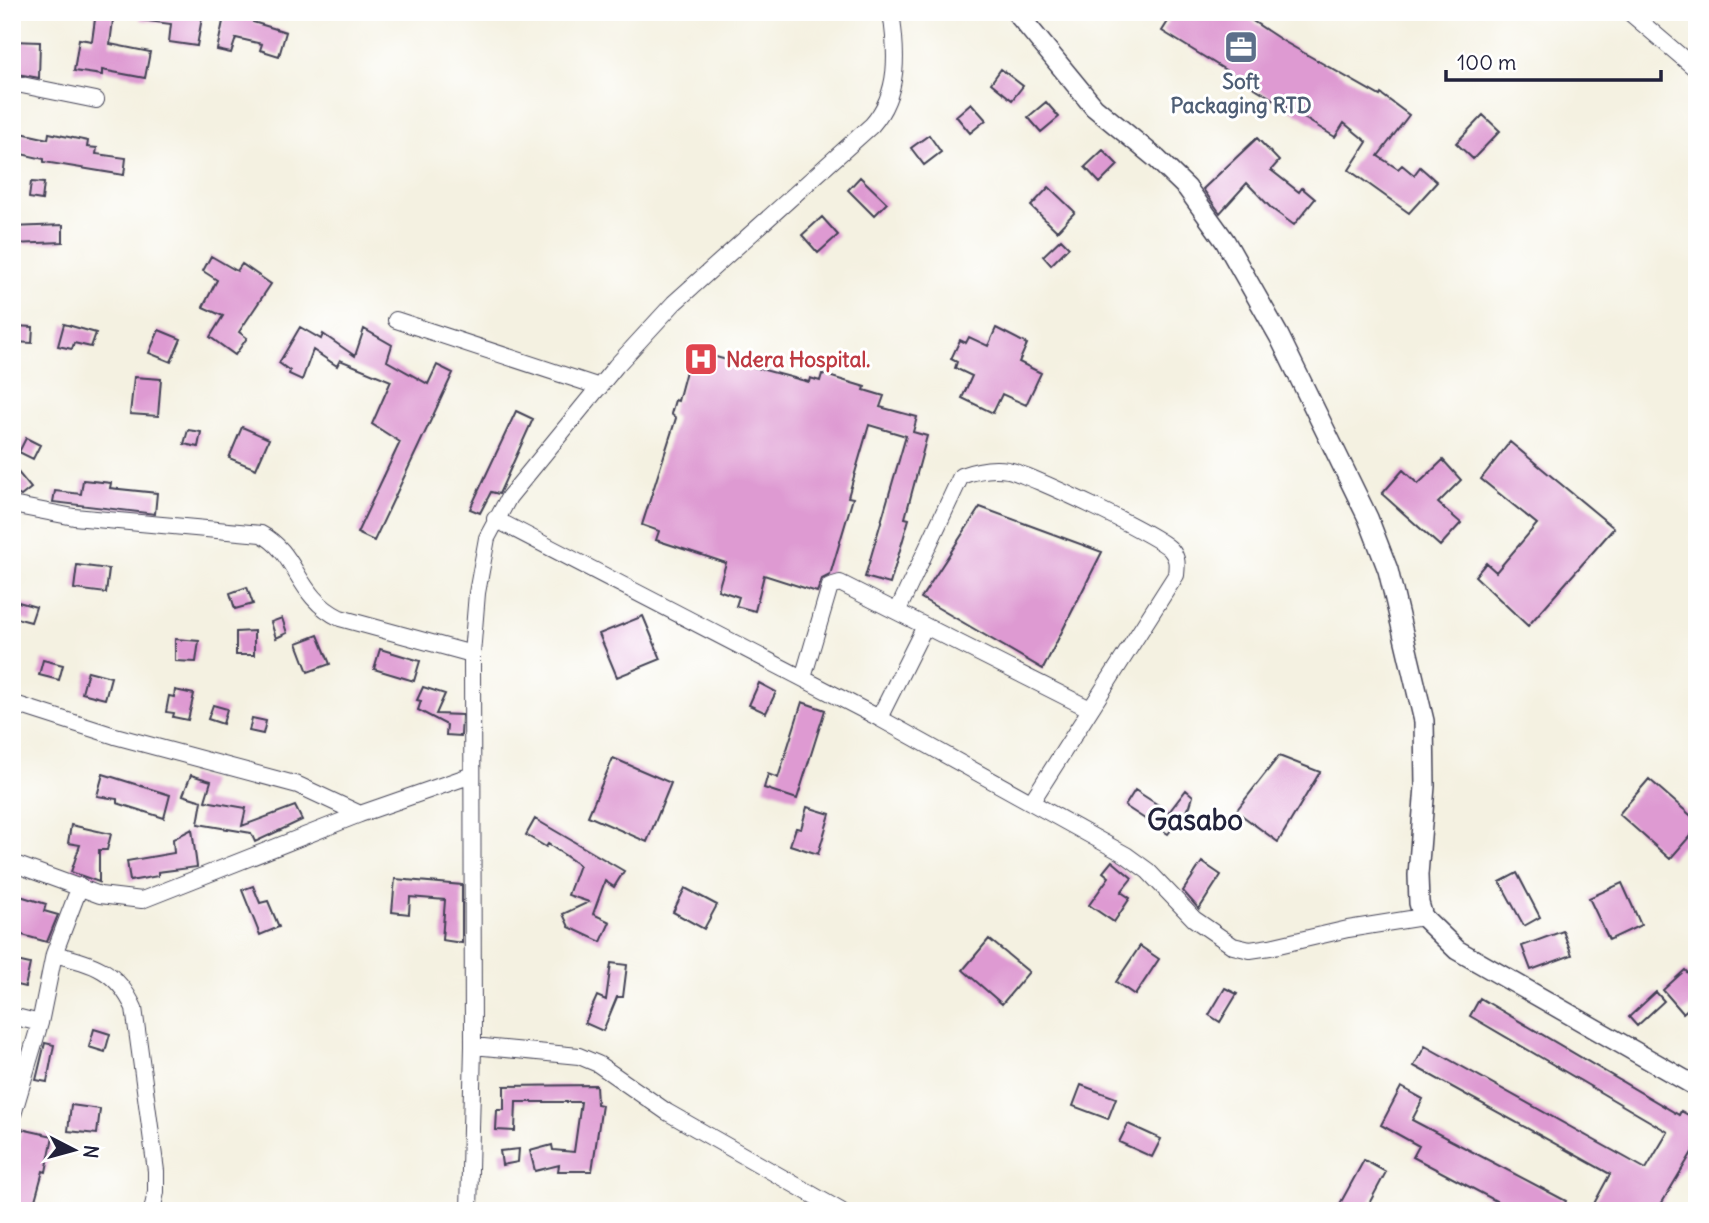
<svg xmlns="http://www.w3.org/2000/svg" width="1709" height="1223" font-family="Delius,sans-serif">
	<rect width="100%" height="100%" fill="#fff"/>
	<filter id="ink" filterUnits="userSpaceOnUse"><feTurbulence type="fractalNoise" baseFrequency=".0143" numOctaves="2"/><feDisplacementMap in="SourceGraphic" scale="14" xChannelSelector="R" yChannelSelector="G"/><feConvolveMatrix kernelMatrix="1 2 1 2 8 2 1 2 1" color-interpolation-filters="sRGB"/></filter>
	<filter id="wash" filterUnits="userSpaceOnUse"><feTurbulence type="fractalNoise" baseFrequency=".00686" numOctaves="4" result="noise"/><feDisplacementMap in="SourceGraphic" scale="28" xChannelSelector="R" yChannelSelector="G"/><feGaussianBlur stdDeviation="1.57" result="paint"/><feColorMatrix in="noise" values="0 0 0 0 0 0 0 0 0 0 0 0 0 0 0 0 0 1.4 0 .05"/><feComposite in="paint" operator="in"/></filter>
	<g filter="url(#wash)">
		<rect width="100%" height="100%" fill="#f4f1e1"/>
		<g id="blocks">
			<path fill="#de9ad2" d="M96,12H114L110,44L150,52L145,78L102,70V75L74,71L79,39L92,41Z
				M141,12H203L197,46L169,42L171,24L140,20Z
				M225,12L254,17L253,22L286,32L279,56L260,50L262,44L236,38L231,53L217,50Z
				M1174,12H1239L1283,41L1380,96L1381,94L1409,115L1378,156L1398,169L1402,165L1414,175L1420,167L1437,182L1409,213L1349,170L1367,142L1344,123L1335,137L1162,31Z
				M12,41L40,42L39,78L12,73Z
				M1001,69L1023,86L1012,100L991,83Z
				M1046,102L1059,117L1041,132L1028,117Z
				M971,103L986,120L970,133L956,116Z
				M1483,115L1500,131L1473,159L1456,143Z
				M12,131L48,139L49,133L88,141L87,147L97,148L96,154L126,158L124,175L44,162V159L12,152Z
				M929,135L941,152L924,165L911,148Z
				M1257,138L1279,161L1271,170L1299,192L1302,188L1315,199L1294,225L1271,208L1247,183L1220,213L1203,189Z
				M1103,150L1118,165L1100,183L1085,167Z
				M860,177L887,203L874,216L848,190Z
				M31,182L44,183L42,200L29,198Z
				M1049,187L1075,212L1057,231L1031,206Z
				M822,217L838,235L818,253L802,235Z
				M63,225V242L12,244V227Z
				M1061,239L1069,247L1051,265L1043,256Z
				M211,256L237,271L242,264L271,284L239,332L247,338L235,355L210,337L223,316L203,307L217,280L203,271Z
				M64,324L96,333L91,347L74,343L72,349L58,346Z
				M15,326L33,327L32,343L14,342Z
				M300,327L321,339L323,334L355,356L364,329L392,345L387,361L428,384L437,365L453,373L374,541L357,533L400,442L372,424L391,381L340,360L337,366L313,350L302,380L289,374L290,371L279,363Z
				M996,328L1027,344L1019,362L1041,373L1026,405L1002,394L993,413L962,398L972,376L955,368L957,362L951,359L960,340L966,343L969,337L988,346Z
				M159,330L181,339L171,362L149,353Z
				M697,352L809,382L810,378L820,381L822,374L865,387L864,390L884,396L880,407L917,417L913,432L927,436L905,518L909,519L890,584L865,577L906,436L869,425L848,497L853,498L830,575L822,579L817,592L764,575L755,611L736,606L739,597L718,590L726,563L656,540L659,531L642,525L676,418L671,414L675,400L678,401L687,367L693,369Z
				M134,377L161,379L158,416L130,414Z
				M516,411L533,419L499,494L491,492L480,513L470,509Z
				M242,427L269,439L256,469L229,458Z
				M188,430L201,432L198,447L184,444Z
				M26,438L40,445L33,459L19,452Z
				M1510,442L1614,528L1528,626L1475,576L1486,563L1496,572L1537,524L1481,479Z
				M1443,460L1461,480L1438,503L1461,523L1440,546L1382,494L1403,470L1418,484Z
				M12,465L31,488L21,496L12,491Z
				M83,480L111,483L110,488L157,493L155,514L53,502L55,491L81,494Z
				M980,507L1102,552L1043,669L921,598Z
				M77,565L109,569L106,593L74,589Z
				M247,587L253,604L235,609L230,593Z
				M15,601L36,607L31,622L12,617Z
				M643,616L661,659L617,677L599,634Z
				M282,618L287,633L276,638L271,622Z
				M254,631V655H236V632Z
				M318,635L330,664L308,672L297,643Z
				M175,639L199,641L196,662L175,661Z
				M380,649L420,661L414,681L374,669Z
				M43,660L63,665L59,680L39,675Z
				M88,671L111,677L105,699L82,693Z
				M759,683L776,692L766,713L749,705Z
				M423,687L445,694L436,714L462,715L461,736L446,735L447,725L418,710L421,701L417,700Z
				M175,690L194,694L188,720L173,717L174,713L166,712L169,696L174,697Z
				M802,702L825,710L797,799L764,788L768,774L778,778Z
				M213,705L227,709L223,724L208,719Z
				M252,718L266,721L263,734L249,731Z
				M1279,756L1320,772L1278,842L1236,811Z
				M613,758L671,783L647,842L588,816Z
				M103,774L170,795L164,818L117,803V799L97,796Z
				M191,775L211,781L205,801L246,808L242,826L295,806L302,820L255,842L251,833L198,824L202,801L183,795Z
				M1649,779L1697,821V828L1670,859L1619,814Z
				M1135,790L1169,812L1186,790L1193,796L1190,806L1168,834L1125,806Z
				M807,807L830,814L818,854L790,845L796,828L801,829Z
				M535,819L624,871L614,887L605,881L593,914L610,922L601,942L569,927L563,914L589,902L568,895L579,865L548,844L546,847L526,835Z
				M71,825L111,834L107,850H99V882L71,872L80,845L68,843Z
				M192,829L197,867L158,872V876L130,881L127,861L174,853L173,839Z
				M1112,861L1132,878L1121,892L1130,898L1114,922L1089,905L1109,877L1103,872Z
				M1202,862L1221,875L1199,909L1183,891Z
				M1517,873L1540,917L1524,926L1500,882Z
				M395,879L462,885V943L442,940L445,900L410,897L409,914L392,912Z
				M1622,883L1641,925L1609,940L1589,898Z
				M253,886L260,903L268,901L279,927L260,935L242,890Z
				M685,888L717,905L704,929L673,912Z
				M20,896L46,904L44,911L58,915L47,942L12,932Z
				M1563,931L1572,955L1531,970L1522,946Z
				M989,939L1029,972L1002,1004L963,970Z
				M1140,946L1159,959L1135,995L1116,982Z
				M12,960L30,964L25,987L12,984Z
				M611,963L627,965L623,997H617L603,1031L585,1023L597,996L606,1000Z
				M1685,970L1697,983V1001L1683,1013L1663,990Z
				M1225,988L1237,994L1220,1022L1209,1015Z
				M1656,992L1664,1001L1637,1026L1629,1017Z
				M1480,998L1679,1115L1681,1111L1697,1120V1144L1657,1211H1590L1610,1174L1414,1066L1425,1046L1646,1169L1668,1132L1470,1016Z
				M94,1029L110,1034L105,1052L89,1047Z
				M45,1043L54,1045L47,1082L36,1080Z
				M596,1085L597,1104L602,1105L592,1171H558L559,1165L535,1171L530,1151L552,1145L553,1150L574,1152L581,1102H516L515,1131L496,1130L497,1110H504V1086Z
				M1081,1085L1116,1098L1108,1119L1073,1106Z
				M1401,1087L1423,1099L1412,1120L1566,1201L1561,1211H1515L1413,1157L1419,1146L1381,1125Z
				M71,1105L100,1109L97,1134L68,1131Z
				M1128,1124L1161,1139L1152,1157L1119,1142Z
				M21,1129L53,1136L46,1172L43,1171L32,1211H12V1175Z
				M519,1149L518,1162L502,1165L500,1151Z
				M1364,1160L1386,1172L1365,1211H1336Z"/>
		</g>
	</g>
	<g filter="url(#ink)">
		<use href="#blocks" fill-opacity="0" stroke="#424154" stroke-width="2"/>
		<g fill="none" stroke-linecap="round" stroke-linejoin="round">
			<g stroke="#424154" stroke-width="18">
				<path id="minor" d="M1629,12L1697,70
					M12,83L96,100
					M396,320L600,387
					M12,505L74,517L261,534C298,553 296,597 340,618L472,654
					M495,519L879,718L1126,855L1148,871L1194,919L1233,946L1250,950L1270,947L1348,929L1423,917
					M898,610L961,476C977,470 991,467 1008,470C1028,474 1161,536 1171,550C1178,558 1177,565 1176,575L1032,801
					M803,678L830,586L840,583L1090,709
					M12,703L115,736L298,785L360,814
					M879,718L925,626
					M12,863L100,895L142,900L360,814L472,775
					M54,954C93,964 116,969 134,1008L156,1171V1192L152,1211
					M12,1016L40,1023
					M473,1046L579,1056L598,1064L667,1112L841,1211
					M12,1118L40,1023L54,954L80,886
					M469,1211L473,1046L472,654L477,593L487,538L509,497L616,366L674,303L872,125C900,93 897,52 891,12"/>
			</g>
			<g stroke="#424154" stroke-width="22">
				<path id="major" d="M1016,12L1094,107L1157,159L1187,188L1225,241L1279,336L1368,518L1388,570L1424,721L1425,786L1418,875L1419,903L1423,917L1457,950L1697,1087"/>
			</g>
			<use href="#minor" stroke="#fff" stroke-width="16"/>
			<use href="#major" stroke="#fff" stroke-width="19"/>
		</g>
	</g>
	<defs>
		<g id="office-square" transform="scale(1.75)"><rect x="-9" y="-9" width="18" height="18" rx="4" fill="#5c6f8a" stroke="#fff"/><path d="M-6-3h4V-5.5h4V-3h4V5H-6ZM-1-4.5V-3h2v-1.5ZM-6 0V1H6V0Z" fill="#fff"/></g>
		<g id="hospital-square" transform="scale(1.75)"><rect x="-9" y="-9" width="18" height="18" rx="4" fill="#e0444e" stroke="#fff"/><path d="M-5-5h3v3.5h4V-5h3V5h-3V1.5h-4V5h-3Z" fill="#fff"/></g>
	</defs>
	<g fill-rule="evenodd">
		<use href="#office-square" x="1241" y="47"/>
		<use href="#hospital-square" x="701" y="359"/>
	</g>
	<g text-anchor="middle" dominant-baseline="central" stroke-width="6" stroke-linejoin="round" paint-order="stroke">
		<g font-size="21" font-weight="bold" fill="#4e5e75" stroke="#fff">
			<text x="1241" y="81">Soft<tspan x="1241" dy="24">Packaging RTD</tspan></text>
		</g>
		<g font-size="21" font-weight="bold" fill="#be3a42" stroke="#fff" text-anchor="start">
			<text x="726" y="359">Ndera Hospital.</text>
		</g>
		<g font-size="28" font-weight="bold" fill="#22223b" stroke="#fff">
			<text x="1195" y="820">Gasabo</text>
		</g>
	</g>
	<rect width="1709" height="1223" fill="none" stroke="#fff" stroke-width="42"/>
	<g transform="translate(74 1150) rotate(96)" stroke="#ffffff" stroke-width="5" paint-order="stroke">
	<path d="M0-5L12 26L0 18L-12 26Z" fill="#22223b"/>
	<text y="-10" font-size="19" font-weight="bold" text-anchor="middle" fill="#22223b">N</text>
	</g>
	<path d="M1446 70v10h215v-10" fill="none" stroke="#22223b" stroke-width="3.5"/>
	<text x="1457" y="70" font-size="21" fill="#22223b" stroke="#ffffff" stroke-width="5" paint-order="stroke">100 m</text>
</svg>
